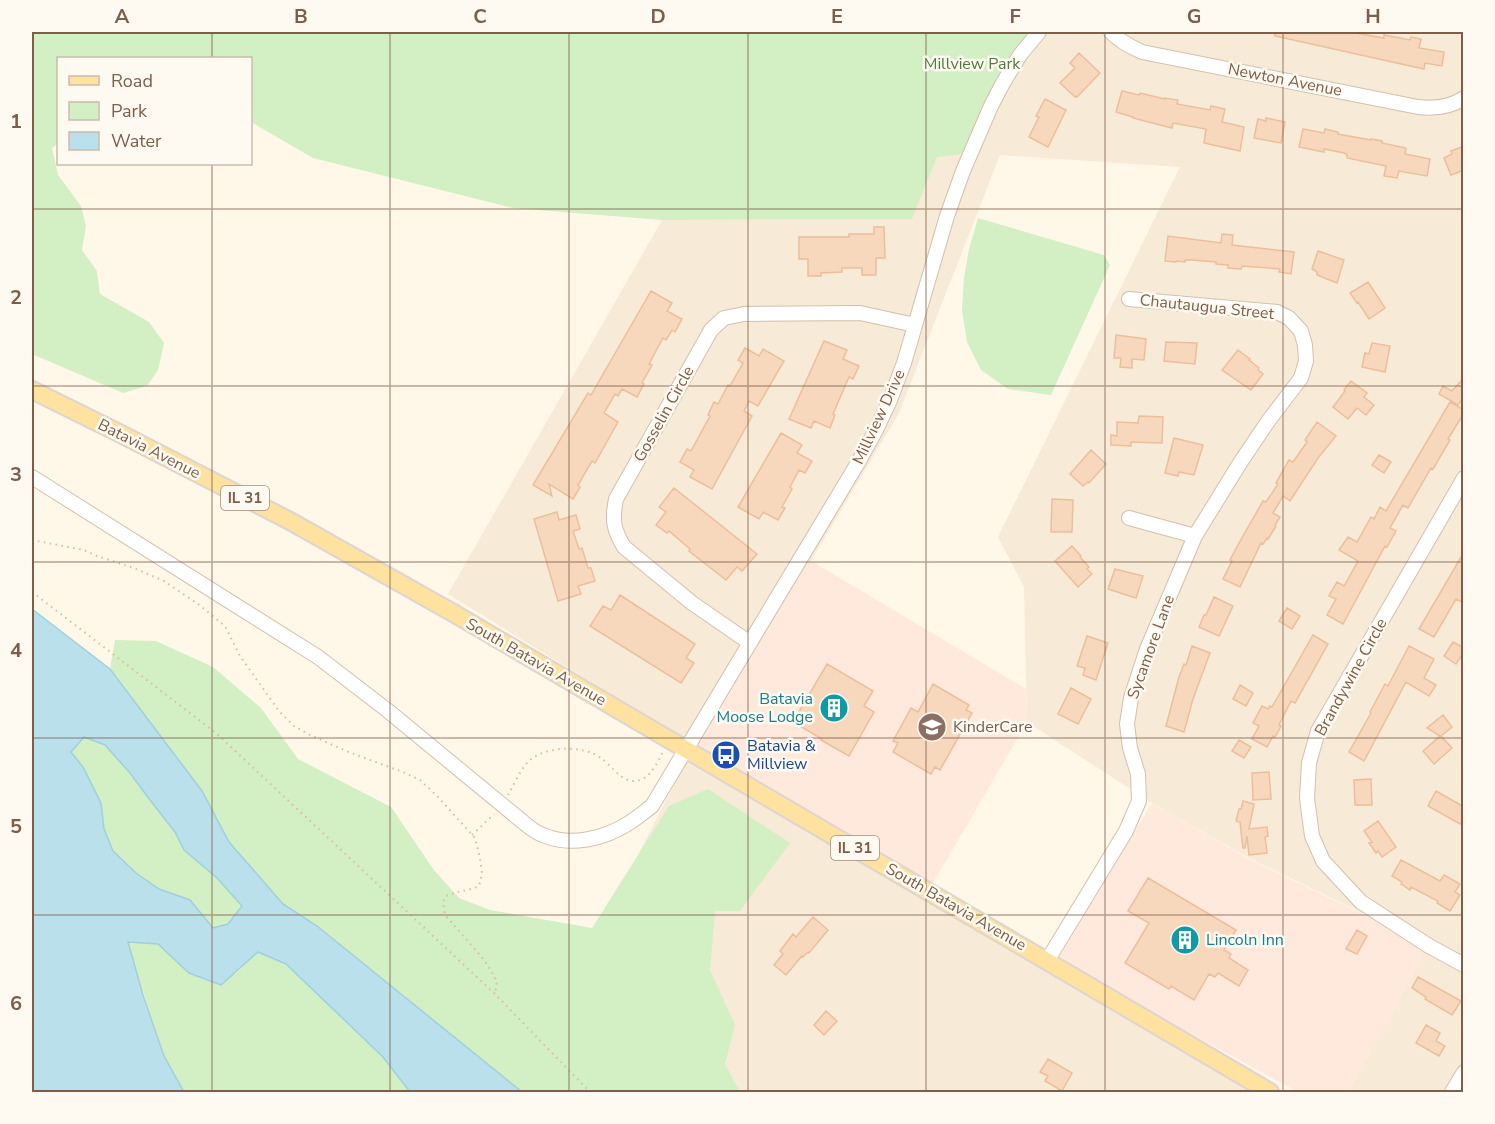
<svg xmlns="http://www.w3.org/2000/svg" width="1495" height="1124" font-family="'Nunito Sans',sans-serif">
	<rect width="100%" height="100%" fill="#fff7e8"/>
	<path fill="#f7ead6" d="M1032,32H1463V1092H1348L1429,945L1249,858L1152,803L1027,722L1024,587L998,537L1180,167L1000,155L899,413L811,561L696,747L448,594L662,220L912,219L937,156L997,83Z
		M687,760L1035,965L1252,1092H600L544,1036Z"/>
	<path fill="#ffe9dc" d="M811,561L1026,689L1027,722L930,888L696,747Z
		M1152,803L1249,859L1429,946L1348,1092H1298L1057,961Z"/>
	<path fill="#d3efc4" d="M32,32H1032L997,83L963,154L937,157L912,219L662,220L513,208L313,158L251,122L250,58H58V144L52,148L58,175L81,206L86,226L82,250L97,271L100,294L149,322L164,343L158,370L147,386L123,393L32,354Z
		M978,218L1104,255L1110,265L1051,395L1008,389L981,370L967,342L962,310L964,278L969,249Z
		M115,640L156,641L213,667L261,708L298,759L391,807L434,870L459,898L490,910L592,928L669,806L708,789L790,843L740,911H715L710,970L735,1025L725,1064L740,1092H522L317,926L283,904L229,842L202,791L110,669Z
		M84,737L105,745L130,773L150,800L175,832L184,850L217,878L242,906L228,924L213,928L190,900L159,889L136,873L113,851L104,829L101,803L71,751Z
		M127,942L158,944L189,973L235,974L258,952L286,964L383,1057L410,1092H184L164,1056Z"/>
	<path fill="#bae1eb" stroke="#9fd0de" stroke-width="1.5" fill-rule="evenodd" d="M32,609L110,669L202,791L229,842L283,904L317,926L522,1092H410L383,1057L286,964L258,952L221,985L189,973L158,944L128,942L143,995L164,1056L184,1092H32ZM84,737L105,745L130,773L150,800L175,832L184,850L217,878L242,906L228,924L213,928L190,900L159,889L136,873L113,851L104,829L101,803L83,767L71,752Z"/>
	<path fill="#f7d8bd" stroke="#ecbf9b" stroke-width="1.5" d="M1275,32H1350L1384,38V35L1410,40L1411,37L1421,39L1419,48L1444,52L1442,66L1425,63L1424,69L1275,36Z
		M1079,53L1100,73L1077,97L1076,96L1075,97L1060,83L1075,68L1070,63Z
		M1122,91L1139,95L1140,93L1165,99V98L1178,100L1177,104L1210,110L1211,106L1225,109L1222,122L1244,127L1240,151L1204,143L1206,129L1173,123L1172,128L1133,118V117L1116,112Z
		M1045,99L1066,110L1048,147L1029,137L1039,117L1036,116Z
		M1266,118L1285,122L1281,143L1254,138L1258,119L1266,121Z
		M1303,129L1324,133L1325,129L1338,132V134L1371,140V139L1382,141V143L1406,148L1405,154L1430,159L1427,176L1399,171L1397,178L1384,176L1386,166L1347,158V155L1344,153L1324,149V152L1299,147Z
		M1464,146V170L1451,175L1444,158L1452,154L1451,151Z
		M874,227H884L885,258H876V275H862V268H842V272L821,273V276H808V259H799V237H849V234H874Z
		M1222,234L1233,235L1232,245L1294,252L1291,274L1279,272L1280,269L1242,266L1241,269L1228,268V265L1216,264V262L1192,260H1185V262L1176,261V262L1165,261L1168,236L1221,243Z
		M1318,251L1344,260L1337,283L1317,275V272L1312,269Z
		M1368,282L1385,308L1369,319L1358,302L1357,303L1350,293Z
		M651,291L672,303L667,311L682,319L675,332L672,330L666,340L663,338L649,364L652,365L642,383L644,384L637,397L622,389L618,396L615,394L604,413L618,422L595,463L592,461L578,485L580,487L573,499L549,484L552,496L533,485L588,393L591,395Z
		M1116,335L1146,339L1144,360L1132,359V368L1120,367L1121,358H1114Z
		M824,341L847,350L843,359L859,366L853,379L849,377L833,414L835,415L830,428L814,421L811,428L789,419Z
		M1166,342L1197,343L1195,364L1164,361Z
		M1372,343L1390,346L1385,372L1362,367L1365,353L1369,354Z
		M745,348L759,356L763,349L784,361L758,406L749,401L744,411L752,416L712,489L690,477L694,470L680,462L687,449L691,451L710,416L708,415L714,402L718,404L728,385L730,386L743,363L738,360Z
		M1238,350L1250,359L1249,360L1259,368L1258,370L1263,374L1251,390L1222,370Z
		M1464,378V396L1458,405L1439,394L1443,386L1452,391Z
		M1351,381L1367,393L1364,397L1374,405L1366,415L1357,408L1348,419L1333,407L1345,391L1344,390Z
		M1450,402L1464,410V413L1448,439L1450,440L1433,469L1431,468L1408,508L1403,505L1390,528L1396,531L1387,547L1385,546L1343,624L1327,615L1336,599L1329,596L1337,582L1344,586L1358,561L1339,550L1348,537L1357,542L1371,517L1374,519L1380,507L1386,511Z
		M1139,416L1163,417L1162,443L1131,442V446L1111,445V435L1117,436V422L1138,423Z
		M1317,422L1336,436L1318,458L1290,501L1283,496L1273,513L1280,517L1275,525L1276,526L1268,539L1267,538L1263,544L1261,543L1240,587L1223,579L1232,561L1230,560L1239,543L1263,501L1266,502L1278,484L1276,483L1289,460L1293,462L1307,442L1305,440Z
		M781,433L802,445L797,453L812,461L805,473L799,470L790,487L792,489L782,507L785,508L778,520L763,512L759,519L738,507Z
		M1174,438L1203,445L1194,475L1179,472L1178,476L1165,473Z
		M1091,450L1106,464L1089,483L1088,482L1083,486L1070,474Z
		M1379,455L1391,462L1384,473L1372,465Z
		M674,488L757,554L742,571L737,567L726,580L689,551L690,549L669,531L667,533L656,525L666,512L659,507Z
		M1052,499L1073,500L1072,532H1051Z
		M557,512L559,520L576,515L580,529L573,531L579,549L582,548L588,568H591L595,581L578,586L581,594L558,601L534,519Z
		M1072,546L1081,556L1080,557L1089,567L1087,569L1092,574L1078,587L1055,561Z
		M1464,552V603L1456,599L1434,637L1419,629Z
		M1115,569L1143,576L1136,598L1108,589Z
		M620,595L695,644L686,658L694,663L681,683L590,626L603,606L611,610Z
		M1214,597L1233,606L1219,636L1199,627L1204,615H1206Z
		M1287,608L1300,616L1292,629L1279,621Z
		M1313,635L1328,644L1295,703L1291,701L1279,725L1281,726L1275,737L1273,736L1267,747L1252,739L1259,726L1253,723L1262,706L1268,709L1270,706L1272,707Z
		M1087,636L1108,643L1096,680L1083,675L1085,668L1077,666Z
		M1453,642L1464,648V652L1456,664L1444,656Z
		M1192,646L1210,653L1193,699L1184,732L1166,726L1179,677L1184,664L1186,665Z
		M1409,646L1434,659L1424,678L1436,685L1429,696L1406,682L1364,761L1349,752L1371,713L1370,712L1385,684L1388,686Z
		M827,664L873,691L864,706L874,712L849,756L821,740L822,739L793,722Z
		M933,684L969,705L966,710L972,713L940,770L935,767L931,774L893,752L898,743L893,741L911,708L918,712Z
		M1240,685L1253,693L1246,706L1233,699Z
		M1071,688L1091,699L1078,724L1058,714Z
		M1443,715L1452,727L1441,736L1452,748L1434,764L1423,751L1440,736L1427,728Z
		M1239,740L1251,747L1244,758L1232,751Z
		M1269,772L1271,799L1253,800L1252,773Z
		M1371,779L1372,805H1355L1354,780Z
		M1436,791L1464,807V818L1460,824L1428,806Z
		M1243,801L1254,804L1249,829L1267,827L1268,836L1265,837L1267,853L1249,855L1247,836L1245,848H1243L1240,822L1236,821L1239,809H1241Z
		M1378,821L1396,847L1382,857L1378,851L1376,853L1369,843L1372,842L1364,831Z
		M1401,860L1440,881L1444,875L1460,884L1455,892L1460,895L1450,911L1437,903L1438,901L1411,887L1410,890L1401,884L1402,882L1392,876Z
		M1148,878L1236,930L1224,950L1231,954L1229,958L1248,970L1239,986L1218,973L1215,977L1209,974L1194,1000L1171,986L1169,989L1125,963L1149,923L1128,911Z
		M813,917L828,930L809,953L808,952L803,957L802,956L786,975L774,965L783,954L780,951L793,934L796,937Z
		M1357,930L1367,936L1357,954L1346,949Z
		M1418,977L1461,1001L1452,1015L1425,999L1426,997L1412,988Z
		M826,1011L837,1021L824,1035L814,1025Z
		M1426,1025L1440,1033L1436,1041L1445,1046L1439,1056L1416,1043Z
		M1048,1059L1072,1073L1062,1091L1045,1081L1048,1076L1040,1072Z"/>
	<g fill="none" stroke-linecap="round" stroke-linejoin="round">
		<g stroke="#d3c0ac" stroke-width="16">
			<path id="minor" d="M1111,32C1119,41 1131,47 1142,52L1418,107C1434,109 1449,108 1464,98
				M32,477L318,657L387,710L523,822C529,827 536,833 543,835C570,847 604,839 629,823C637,818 644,812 652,806L859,461L876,430L890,400L904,363L947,216L963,171L991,106L1003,83L1020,55L1039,32
				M1464,478L1318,731L1309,763L1307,798L1312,836L1323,861L1361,902L1429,946L1464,965
				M1129,518L1195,536
				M750,643L692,603L624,547C613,529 612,519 616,499L711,330L724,318L744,314L860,313L915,325
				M1047,961L1126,831L1139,801L1138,774L1130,748L1127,724L1131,698L1147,649L1195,536L1240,463L1269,420L1301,378L1306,361L1305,345L1301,331L1289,318L1277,312L1129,299
				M1452,1092L1464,1072"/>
		</g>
		<g stroke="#ddd5cf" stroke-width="20">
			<path id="major" d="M32,390L121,434L290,521L455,614L1270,1092"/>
		</g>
		<path stroke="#ddbb9f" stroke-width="2" stroke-dasharray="1.5 4.5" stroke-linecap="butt" d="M32,540L84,550L97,556L134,568L164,581L198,604L225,626L240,656L279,711L294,726L310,735L351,753L403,772L420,780L438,797L475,838L480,858L482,874L479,886C468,891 457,891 446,896L443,902L445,915L485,961L497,981L495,994
			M32,592L216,733L495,994L590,1092
			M508,795C514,785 519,772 527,763C543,745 583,745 601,758C611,765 621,782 635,781C650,780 657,763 663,752
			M472,835L494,814"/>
		<use href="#minor" stroke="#fff" stroke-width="14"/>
		<use href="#major" stroke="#ffe29f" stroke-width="16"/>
	</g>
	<path fill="none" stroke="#7d5e48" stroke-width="1.5" stroke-opacity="0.55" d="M212,32V58M390,32V1092M569,32V1092M748,32V1092M926,32V1092M1105,32V1092M1283,32V1092M212,164V1092M32,209H1464M32,386H1464M32,562H1464M32,738H1464M32,915H1464"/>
	<defs>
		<g id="building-disc" transform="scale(1.5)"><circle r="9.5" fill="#0f9aa8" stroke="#fffaf1"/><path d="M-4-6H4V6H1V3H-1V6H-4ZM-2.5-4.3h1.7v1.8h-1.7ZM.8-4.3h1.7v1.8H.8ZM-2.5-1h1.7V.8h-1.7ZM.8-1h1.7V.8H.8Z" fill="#fff"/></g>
		<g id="school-disc" transform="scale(1.5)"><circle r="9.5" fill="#8d6e63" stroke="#fffaf1"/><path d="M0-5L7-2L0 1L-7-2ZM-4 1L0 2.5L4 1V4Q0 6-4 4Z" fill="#fff"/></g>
		<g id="bus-disc" transform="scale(1.5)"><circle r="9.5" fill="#1a4fb4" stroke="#fffaf1"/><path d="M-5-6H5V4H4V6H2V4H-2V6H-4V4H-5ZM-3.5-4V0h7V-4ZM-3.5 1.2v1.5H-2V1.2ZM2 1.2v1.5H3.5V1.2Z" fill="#fff"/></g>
	</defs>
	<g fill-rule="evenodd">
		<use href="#building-disc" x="834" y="708"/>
		<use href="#school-disc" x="932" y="727"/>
		<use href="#bus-disc" x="726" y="755"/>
		<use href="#building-disc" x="1185" y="940"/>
	</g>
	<g text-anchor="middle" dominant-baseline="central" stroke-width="5" stroke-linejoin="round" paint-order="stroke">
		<g fill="#fffaf1" stroke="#a48d7b" stroke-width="1.5">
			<rect x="221" y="486" width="48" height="24" rx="4.5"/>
			<rect x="831" y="836" width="48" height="24" rx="4.5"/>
		</g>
		<g font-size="15" font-weight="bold" fill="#7d5e48">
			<text x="245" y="498">IL 31</text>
			<text x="855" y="848">IL 31</text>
		</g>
		<g font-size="16" fill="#4b7e3c" stroke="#fffaf1">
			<text x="972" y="64">Millview Park</text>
		</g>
		<g font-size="16" fill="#7d5e48" stroke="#fffaf1">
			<text transform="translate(1285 80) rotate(11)">Newton Avenue</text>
			<text transform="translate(1207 307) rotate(6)">Chautaugua Street</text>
			<text transform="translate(664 414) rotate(-61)">Gosselin Circle</text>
			<text transform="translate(879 417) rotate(-65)">Millview Drive</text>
			<text transform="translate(149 449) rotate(27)">Batavia Avenue</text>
			<text transform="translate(1151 647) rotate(-70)">Sycamore Lane</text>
			<text transform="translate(536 662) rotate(30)">South Batavia Avenue</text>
			<text transform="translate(1351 677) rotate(-61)">Brandywine Circle</text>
			<text transform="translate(956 907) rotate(30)">South Batavia Avenue</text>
		</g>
		<g font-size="16" fill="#0d838f" stroke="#fffaf1" text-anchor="end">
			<text x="813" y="699">Batavia<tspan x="813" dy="18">Moose Lodge</tspan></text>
			<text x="1206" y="940" text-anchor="start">Lincoln Inn</text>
		</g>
		<g font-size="16" fill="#785e54" stroke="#fffaf1" text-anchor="start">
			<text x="953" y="727">KinderCare</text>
		</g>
		<g font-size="16" fill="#164399" stroke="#fffaf1" text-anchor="start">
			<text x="747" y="746">Batavia &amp;<tspan x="747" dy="18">Millview</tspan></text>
		</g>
	</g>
	<rect width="1495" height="1124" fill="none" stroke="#fffaf1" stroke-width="66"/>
	<rect x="57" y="57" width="195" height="108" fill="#fffaf1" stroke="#cbbcad" stroke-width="1.5"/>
	<rect x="69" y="76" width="30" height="9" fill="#ffe29f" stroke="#cbbcad" stroke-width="1.5"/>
	<text x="111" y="87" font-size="18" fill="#7d5e48">Road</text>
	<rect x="69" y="102" width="30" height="18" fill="#d3efc4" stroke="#cbbcad" stroke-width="1.5"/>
	<text x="111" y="117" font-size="18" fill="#7d5e48">Park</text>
	<rect x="69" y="132" width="30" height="18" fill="#bae1eb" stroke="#cbbcad" stroke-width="1.5"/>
	<text x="111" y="147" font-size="18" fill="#7d5e48">Water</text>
	<rect x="33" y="33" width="1429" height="1058" fill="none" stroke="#7d5e48" stroke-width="2"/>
	<g font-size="20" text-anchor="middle" font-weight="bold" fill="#7d5e48">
		<text x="122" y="23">A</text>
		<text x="301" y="23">B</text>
		<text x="480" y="23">C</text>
		<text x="658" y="23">D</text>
		<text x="837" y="23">E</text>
		<text x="1015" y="23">F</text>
		<text x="1194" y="23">G</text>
		<text x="1373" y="23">H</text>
		<text x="16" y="128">1</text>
		<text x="16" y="304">2</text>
		<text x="16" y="481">3</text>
		<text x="16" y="657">4</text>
		<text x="16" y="833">5</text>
		<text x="16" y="1010">6</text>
	</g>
</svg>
